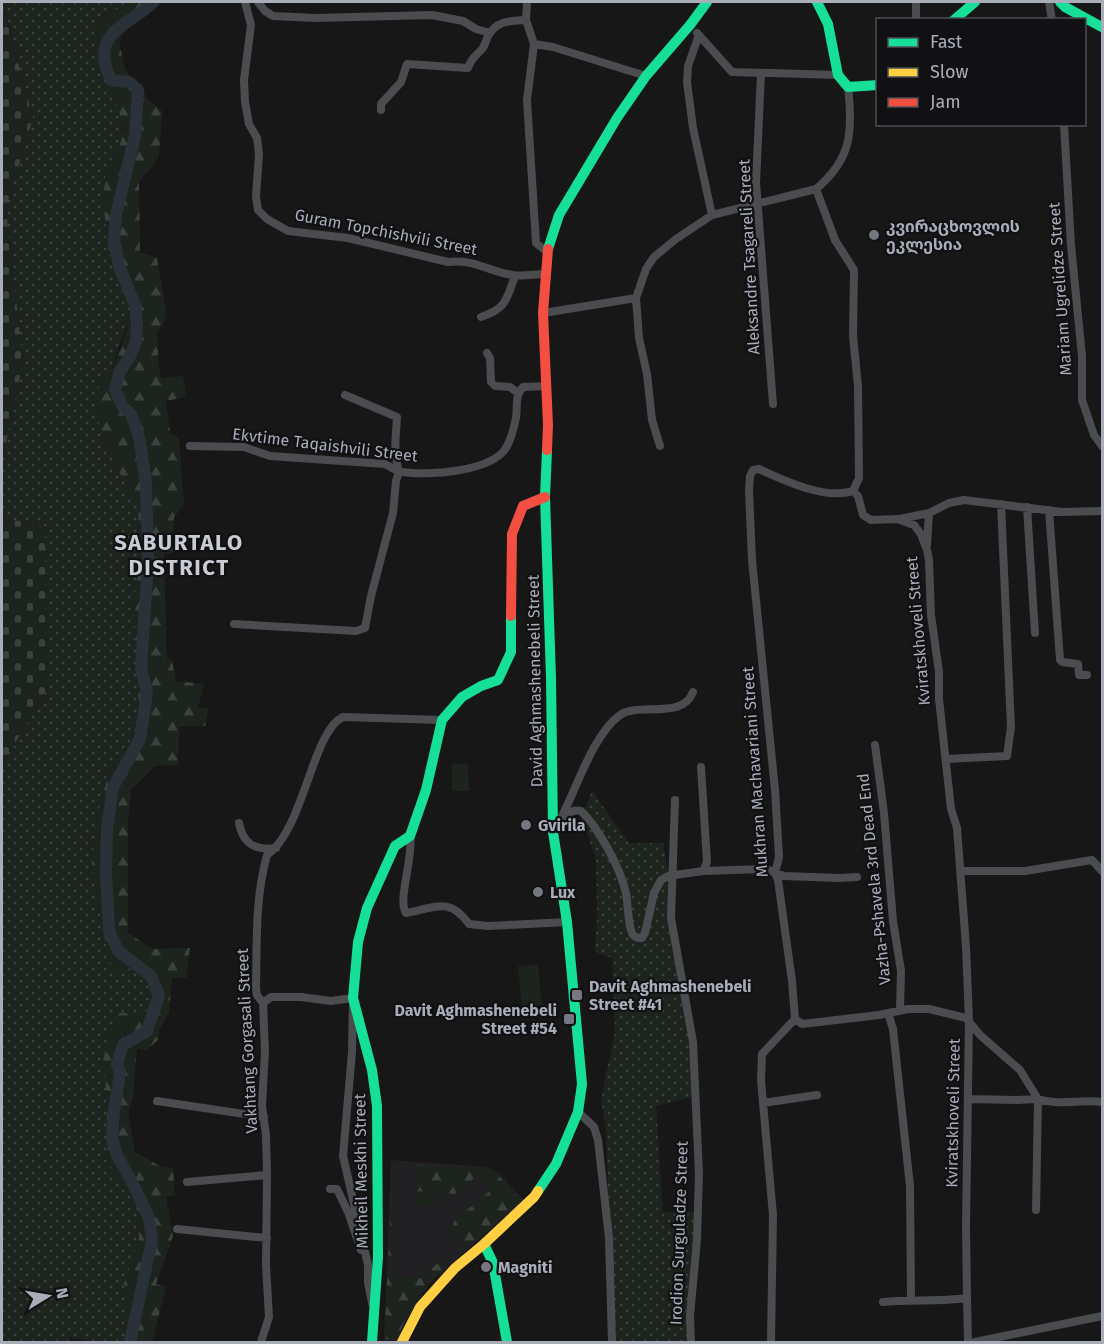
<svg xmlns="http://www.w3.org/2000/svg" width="1104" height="1344" font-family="'Fira Sans','Noto Sans Georgian',sans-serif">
	<defs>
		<pattern id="grass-dots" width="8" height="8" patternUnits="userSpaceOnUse" patternTransform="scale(1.5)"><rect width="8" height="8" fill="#1d241e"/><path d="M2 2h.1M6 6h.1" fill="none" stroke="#3b413d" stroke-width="1.8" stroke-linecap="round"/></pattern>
		<pattern id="forest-firs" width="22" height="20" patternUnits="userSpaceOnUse" patternTransform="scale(1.5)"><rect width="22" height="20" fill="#1d241e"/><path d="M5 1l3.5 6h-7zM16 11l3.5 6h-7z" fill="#3b413d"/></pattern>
		<pattern id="cemetery-stones" width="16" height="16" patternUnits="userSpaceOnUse" patternTransform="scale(1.5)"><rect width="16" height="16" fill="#1d241e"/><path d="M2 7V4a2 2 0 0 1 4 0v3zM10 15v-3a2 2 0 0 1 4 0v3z" fill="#3b413d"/></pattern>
	</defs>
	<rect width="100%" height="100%" fill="#171717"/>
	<path fill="#212123" d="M391,1160L488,1167L499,1173L524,1200L430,1283L404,1323L397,1342H384Z"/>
	<path fill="url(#grass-dots)" d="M3,2H129L117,11L102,15L95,25L94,48L122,118L123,142L105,174V199L110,252L130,304L129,318L110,372L102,439L138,508L140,555L134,604L139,704L129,747L118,756L110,769L98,813L92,862L93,876L109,960L136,959L147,965L155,997L146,1013H118L114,1024L106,1089L108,1147L117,1179L132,1197L137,1210L139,1238L129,1269V1315L124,1342H94L70,1337L69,1342H2V765L46,691L45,527L2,517V463L23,362L6,208L33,118Z
		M592,791L629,843H663L671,884L669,911L693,1043L694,1096L656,1106L663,1212H695L691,1342H613L606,1132L601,1099L615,1032L612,958L595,952L597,917L596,860L582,817Z"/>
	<path fill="url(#forest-firs)" d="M129,2H164C153,10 121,28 120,42C119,48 123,55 123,61C125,73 132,79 143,85L146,98L162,111L159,157L139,182L140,252L157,258L167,316L157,332L159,369L162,378L183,376L186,397L166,401L170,432L179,439L184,504L174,518L172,553L164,554L167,659L172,660L176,681L204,684L198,708H209L205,726L179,727L178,765L155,766L131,790L128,823V933L153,949L190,948L186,978H172L169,1013L159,1030V1039L147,1050L137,1048L133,1097L128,1112L135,1152L162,1167L173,1168L175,1195L166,1197L173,1236L156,1284L166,1287L152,1342H124L129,1315L124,1284L139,1238L137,1210L132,1197L117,1179L110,1165L108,1147L106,1089L103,1062L107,1040L118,1013H146L155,997L147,965L136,959L131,968L117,974L109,960L93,876L92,862L98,813L110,769L118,756L129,747L139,704L134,604L140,555L138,508L102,439L96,406L100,379C104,376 108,374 111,370C118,358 132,319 130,305C128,288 115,271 110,254C105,236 103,196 105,177C107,155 129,149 121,118C114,88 88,60 95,27C97,13 119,11 129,2Z
		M418,1165L486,1168L498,1175L521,1201L463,1250L460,1249V1237H451L454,1221L492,1189L479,1174L455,1194L416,1191Z
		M393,1169H397L391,1277L421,1278L439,1262L444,1269C423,1289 406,1312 397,1340L384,1339Z"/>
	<path fill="url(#cemetery-stones)" d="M2,2L33,118L6,208L23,362L2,463Z
		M2,517L45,527L46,691L2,765Z"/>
	<path fill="#1d241e" d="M452,764H468L469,791H452Z
		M538,965L542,1005L522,1007L518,966Z
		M417,1192L440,1193L439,1206L416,1205Z"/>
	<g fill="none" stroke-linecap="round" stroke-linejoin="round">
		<path stroke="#2a3239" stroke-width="12" d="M130,1342L152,1240L149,1218L136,1190L117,1155L112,1138L114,1112L120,1073L117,1064L123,1045L147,1031L159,995L151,976L118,951L109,930L106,872L107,829L113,787L140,739L147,692L141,668L148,562L146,482L139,437L131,414L123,407L115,390L119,373L129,358L136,342L137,325L135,305L119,266L114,240L116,215L135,136L138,90L129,82L111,80C88,31 129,27 153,2"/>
		<path stroke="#4b4c50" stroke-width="8" d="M245,2L251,25L244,80L245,102L249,124L257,138L259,154L256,197L258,210L267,219L288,231L348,238L448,262C474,259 488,271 512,275C522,277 534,274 545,274
			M258,2L265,11L273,16L316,18L432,15L463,21L476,29L490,33
			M527,2L526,20L534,44L527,100L536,243L547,252
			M916,2V20
			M1049,2L1052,20
			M697,33L732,72L838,75
			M699,35L688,66L687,82L693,128L712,215
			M534,44L553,47L646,76
			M761,73L756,183L773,404
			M381,110V104L401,82L407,64L468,68C472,57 476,56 482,49C485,46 486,40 488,36C497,20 510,21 526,20
			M1064,124L1071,245L1082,356V400L1094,435L1102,446
			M816,189L835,240L854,270L853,336L858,386L859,478L853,491
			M543,313L636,298
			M481,317C507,308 506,300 515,276
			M487,353L490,358L491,382L495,386L510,387L518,393
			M190,446L244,447L270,456L385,464C390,467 396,471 402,472C427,476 491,472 506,448C511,439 514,428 516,418C518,406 514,397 523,387L546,386
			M660,446L652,420L647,374L639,338L636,298L646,269L654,257L676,239L712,215L816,189C852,159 853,131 848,87
			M853,491L858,496L863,515L871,520L897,519L914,525L921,534L927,550L929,560L931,615L939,672V699L951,809L957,828L966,947L969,1020L966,1226L967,1298
			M1027,507L1035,633
			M1049,510L1060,660L1062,662L1078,664L1079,675H1087
			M900,519L929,513L949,503L964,500L1062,512L1102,511
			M927,545L929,513
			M234,624L356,631L365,628L371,596L393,513L396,481L399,472C393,453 396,437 397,417L345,395
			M875,745L884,813L893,921L901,971L900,1010
			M946,759L1007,756L1011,727L1001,504
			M701,767L707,862L703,871
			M675,800L671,918L693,1042L699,1174L697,1240L690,1316L691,1342
			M562,816C578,785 593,735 620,715C639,702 683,720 693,692
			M239,823C243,844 255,851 276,848
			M553,832C561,821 567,808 581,811C599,828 621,870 626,893C628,903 628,928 633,935C636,938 638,938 642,938L645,933L654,893L661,880L668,876L703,871L766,869L784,876L839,878L857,877
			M410,836C414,857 397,900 406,913C435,908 449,896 469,924L488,926L567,922
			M961,871H1025L1092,860L1102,871
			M263,1003L271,997H301L331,1001L353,998L352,1052L343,1156L368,1265V1283L372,1303
			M888,1013L893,1029L910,1186L911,1299
			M795,1019L792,981L778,880L775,873L779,857L775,790L752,560L749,490L750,476L753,470L759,469C785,481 825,500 853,491
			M795,1019L802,1024L879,1015L908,1009H929L966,1018L980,1035L1020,1070L1038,1099C1059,1106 1081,1099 1102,1102
			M968,1099L1017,1100L1038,1099L1036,1210
			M157,1101L264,1117
			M763,1103L817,1095
			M578,1112L594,1127L598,1140L609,1238L612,1342
			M187,1182L267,1175
			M330,1189H337L348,1212L361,1250
			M177,1229L267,1238
			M883,1302C911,1299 939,1302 967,1298L968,1342
			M261,1342L269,1317L266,1265L267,1175L266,1135L262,1106L265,1051L263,1003L257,995L256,987C257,943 255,898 267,855C304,830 312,731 343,717L442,720
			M771,1342L773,1215L761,1080L762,1054L795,1019
			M975,1342L1102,1316"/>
		<path stroke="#16e098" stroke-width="10" d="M817,2L828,24L838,75L848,87L878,85
			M1060,2L1065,7L1102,27
			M954,20L975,2
			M548,249L559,215L617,118L646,76L690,25L707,2
			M538,1191L556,1164L578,1112L582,1084L567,922L553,832L551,678L545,497L547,450
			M484,1244L493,1263L507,1342
			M372,1342L378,1257L377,1106L372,1070L353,998L358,942L367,908L395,846L410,836L426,790L442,720L462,697L481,686L498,680L511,652V616"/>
		<path stroke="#ffcf43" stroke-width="10" d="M402,1342L420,1307L455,1268L484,1244L534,1197L538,1191"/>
		<path stroke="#f24e42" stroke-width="10" d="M547,450L548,425L543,313L548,249
			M511,616L512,534L523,506L545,497"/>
	</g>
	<g fill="#757880" stroke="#111113" stroke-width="2">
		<circle cx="874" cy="235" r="6"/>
		<circle cx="526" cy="825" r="6"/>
		<circle cx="538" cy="892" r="6"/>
		<rect x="571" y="989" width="12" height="12" rx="3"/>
		<rect x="563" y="1013" width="12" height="12" rx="3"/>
		<circle cx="486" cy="1267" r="6"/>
	</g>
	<g text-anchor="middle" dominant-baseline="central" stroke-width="4.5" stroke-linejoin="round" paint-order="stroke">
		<g font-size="16" font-weight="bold" fill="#a8adb8" stroke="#111113" text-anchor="start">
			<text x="886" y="226">კვირაცხოვლის<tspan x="886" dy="18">ეკლესია</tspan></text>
			<text x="538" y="825">Gvirila</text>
			<text x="550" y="892">Lux</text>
			<text x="589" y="986">Davit Aghmashenebeli<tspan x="589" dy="18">Street #41</tspan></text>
			<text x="557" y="1010" text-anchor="end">Davit Aghmashenebeli<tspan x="557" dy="18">Street #54</tspan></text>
			<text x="498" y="1267">Magniti</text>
		</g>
		<g font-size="16" fill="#a8adb8" stroke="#111113">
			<text transform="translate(386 232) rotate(11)">Guram Topchishvili Street</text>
			<text transform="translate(749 257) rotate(-93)">Aleksandre Tsagareli Street</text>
			<text transform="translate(1060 289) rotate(-94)">Mariam Ugrelidze Street</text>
			<text transform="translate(325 445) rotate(7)">Ekvtime Taqaishvili Street</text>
			<text transform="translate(918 631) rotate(-95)">Kviratskhoveli Street</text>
			<text transform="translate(535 681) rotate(-91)">David Aghmashenebeli Street</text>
			<text transform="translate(755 772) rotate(-94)">Mukhran Machavariani Street</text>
			<text transform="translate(874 879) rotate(-96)">Vazha-Pshavela 3rd Dead End</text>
			<text transform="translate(247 1041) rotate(-93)">Vakhtang Gorgasali Street</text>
			<text transform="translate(953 1113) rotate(-89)">Kviratskhoveli Street</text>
			<text transform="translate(361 1171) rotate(-91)">Mikheil Meskhi Street</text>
			<text transform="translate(679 1233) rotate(-88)">Irodion Surguladze Street</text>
		</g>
		<g font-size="22" font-weight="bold" letter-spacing="1.5" fill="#c9ccd4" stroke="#111113">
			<text x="179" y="542">SABURTALO<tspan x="179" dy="25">DISTRICT</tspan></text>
		</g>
	</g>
	<rect width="1104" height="1344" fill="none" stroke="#a8adb8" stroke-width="6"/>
	<rect x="876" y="18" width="210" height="108" fill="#111113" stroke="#4d4f55" stroke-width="1.5"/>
	<rect x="888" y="38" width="30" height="9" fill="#16e098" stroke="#4d4f55" stroke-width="1.5"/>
	<text x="930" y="48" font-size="18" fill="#a8adb8">Fast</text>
	<rect x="888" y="68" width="30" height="9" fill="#ffcf43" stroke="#4d4f55" stroke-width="1.5"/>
	<text x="930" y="78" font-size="18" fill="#a8adb8">Slow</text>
	<rect x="888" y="98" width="30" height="9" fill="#f24e42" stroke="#4d4f55" stroke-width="1.5"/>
	<text x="930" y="108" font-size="18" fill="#a8adb8">Jam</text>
	<g transform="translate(48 1296) rotate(79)" stroke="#111113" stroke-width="4.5" paint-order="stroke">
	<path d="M0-4.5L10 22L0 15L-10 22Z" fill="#a8adb8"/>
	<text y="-9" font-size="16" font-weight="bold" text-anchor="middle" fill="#a8adb8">N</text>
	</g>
</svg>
